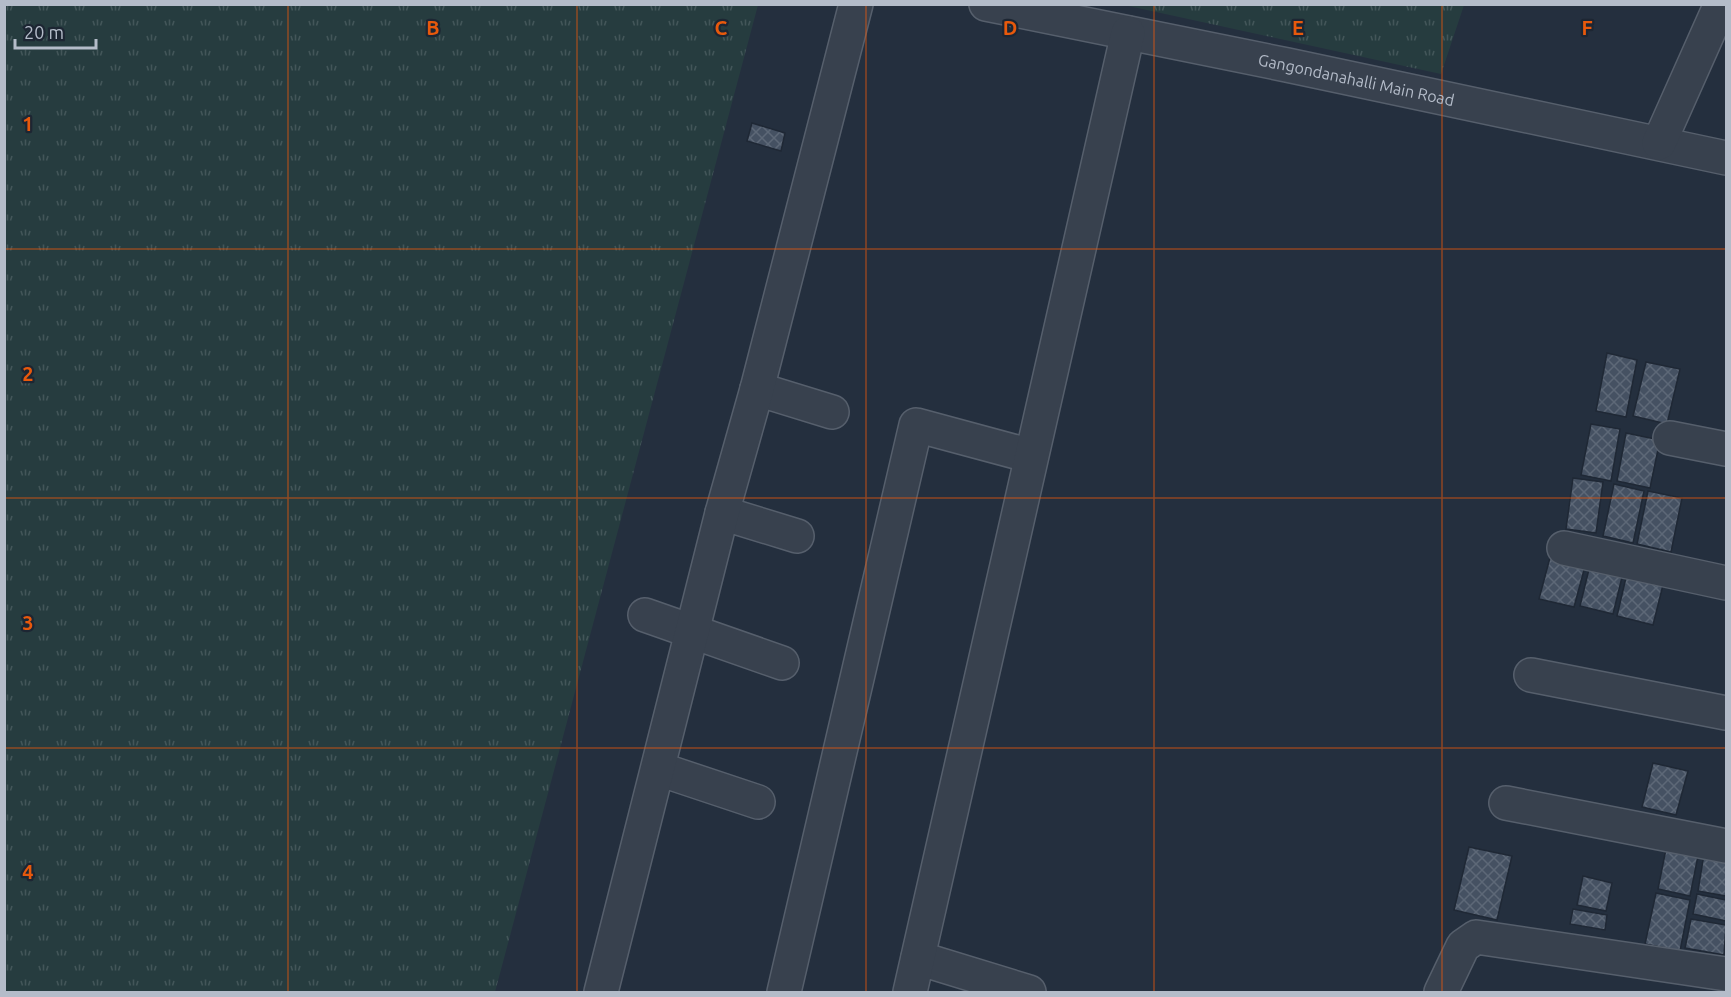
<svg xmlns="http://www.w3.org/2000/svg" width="1731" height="997" font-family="Ubuntu,sans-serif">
	<defs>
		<pattern id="grass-tufts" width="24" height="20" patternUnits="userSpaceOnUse" patternTransform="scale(1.5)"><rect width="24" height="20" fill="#263c3f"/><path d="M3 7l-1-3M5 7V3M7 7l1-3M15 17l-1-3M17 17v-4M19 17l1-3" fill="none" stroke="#435659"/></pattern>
		<pattern id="building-cross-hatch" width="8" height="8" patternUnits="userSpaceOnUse" patternTransform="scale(1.5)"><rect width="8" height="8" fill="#455162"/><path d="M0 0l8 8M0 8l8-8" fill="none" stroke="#5d6877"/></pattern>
	</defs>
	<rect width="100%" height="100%" fill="#242f3e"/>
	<path fill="url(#grass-tufts)" d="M5,4L758,5L495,992H5Z
		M1124,5H1464L1441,74Z"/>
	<path fill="url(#building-cross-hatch)" stroke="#1f2835" stroke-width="1.5" d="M752,123L785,133L781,151L747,141Z
		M1607,353L1637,360L1626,417L1596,411Z
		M1646,362L1680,369L1667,424L1633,416Z
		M1591,424L1620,429L1611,481L1581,475Z
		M1626,433L1660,440L1650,488L1617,481Z
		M1573,478L1603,482L1596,533L1566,529Z
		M1614,484L1644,491L1633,543L1603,536Z
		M1648,491L1682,498L1671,552L1637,544Z
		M1552,550L1587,559L1574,607L1539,599Z
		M1591,561L1624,569L1613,614L1580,606Z
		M1628,569L1665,577L1653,625L1617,616Z
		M1653,763L1688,771L1676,815L1642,807Z
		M1668,839L1700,846L1690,896L1658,889Z
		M1469,847L1512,856L1497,920L1454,910Z
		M1705,848L1726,851V896L1698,891Z
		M1583,876L1612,883L1606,911L1577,905Z
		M1656,893L1690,900L1680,951L1645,944Z
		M1697,894L1726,900V921L1693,914Z
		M1573,909L1607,915L1605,930L1570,924Z
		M1691,919L1726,925L1724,955L1685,948Z"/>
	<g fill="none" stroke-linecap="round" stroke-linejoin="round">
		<g stroke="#565f6c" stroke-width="36">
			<g id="minor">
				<path id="s1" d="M986,4L1287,65L1726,158"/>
				<path d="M1659,143L1721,4"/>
				<path d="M757,389L832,412"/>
				<path d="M1670,438L1726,449"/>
				<path d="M722,513L797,536"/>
				<path d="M1564,548L1726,583"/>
				<path d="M645,615L782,663"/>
				<path d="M1531,675L1726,713"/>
				<path d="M659,769L758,802"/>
				<path d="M1506,803L1726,846"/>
				<path d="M918,958L1029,992"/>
				<path d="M601,992L722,513L757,389L856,4"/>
				<path d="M784,992L916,425L1031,456"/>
				<path d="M910,992L1128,33"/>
				<path d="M1441,992L1463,946L1476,937L1726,974"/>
			</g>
		</g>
		<use href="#minor" stroke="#38414e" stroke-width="33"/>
	</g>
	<path fill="none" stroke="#e8590c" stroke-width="1.5" stroke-opacity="0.55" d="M288,4V992M577,4V992M866,4V992M1154,4V992M1442,4V992M4,249H1726M4,498H1726M4,748H1726"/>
	<g text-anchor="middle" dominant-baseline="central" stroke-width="4.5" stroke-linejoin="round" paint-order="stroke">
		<g font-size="16" fill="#b4bcc9" stroke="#1d2633">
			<text stroke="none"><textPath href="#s1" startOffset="378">Gangondanahalli Main Road</textPath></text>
		</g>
	</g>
	<g font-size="20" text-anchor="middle" font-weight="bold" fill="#e8590c" stroke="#1d2633" stroke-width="4.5" stroke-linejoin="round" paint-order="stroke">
		<text x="433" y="35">B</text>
		<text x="721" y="35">C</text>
		<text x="1010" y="35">D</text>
		<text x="1298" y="35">E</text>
		<text x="1587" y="35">F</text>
		<text x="28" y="131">1</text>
		<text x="28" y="381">2</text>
		<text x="28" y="630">3</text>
		<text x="28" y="879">4</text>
	</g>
	<rect width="1731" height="997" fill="none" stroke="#b4bcc9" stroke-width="12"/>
	<path d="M15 39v9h81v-9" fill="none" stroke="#b4bcc9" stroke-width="3"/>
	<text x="24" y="39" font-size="18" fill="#b4bcc9" stroke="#1d2633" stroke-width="4.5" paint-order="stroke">20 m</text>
</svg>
